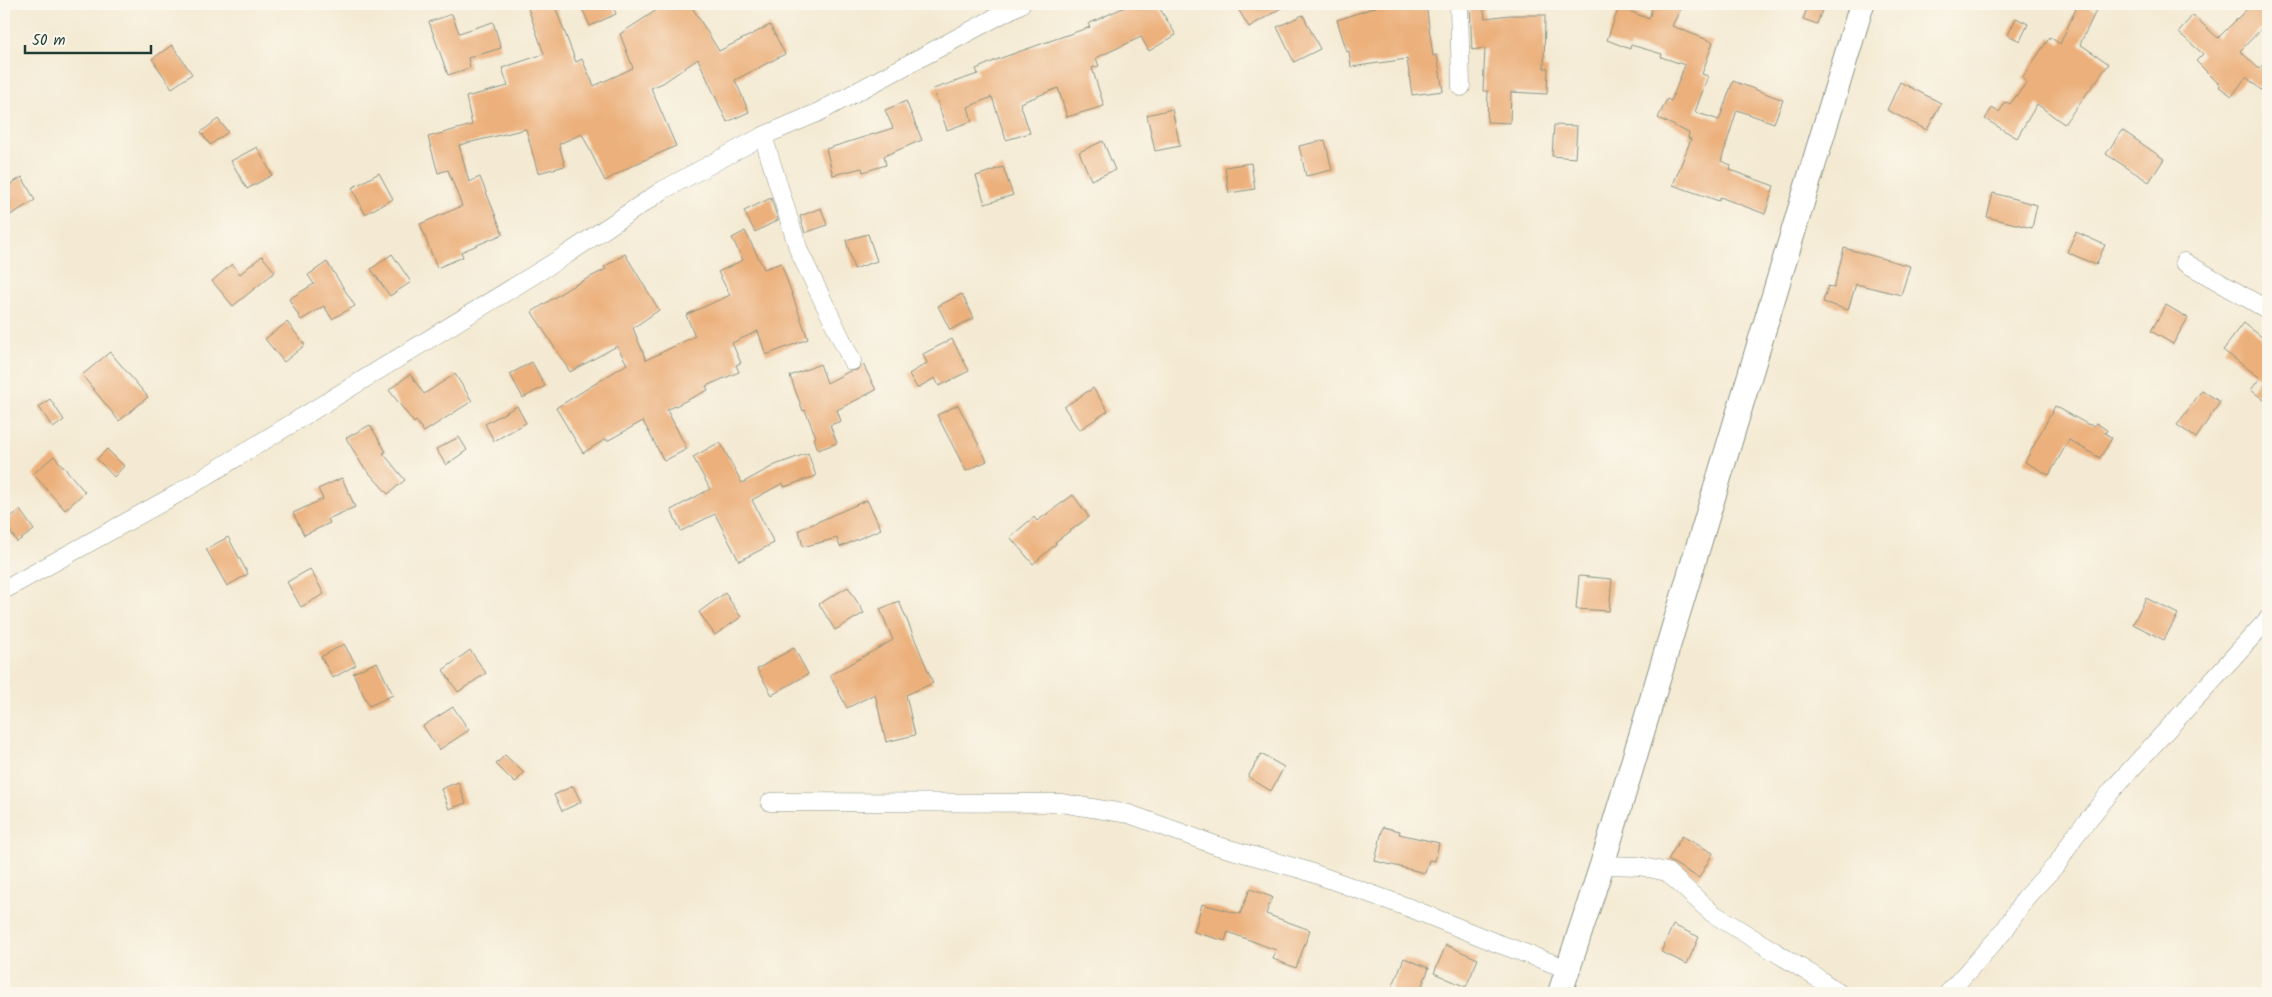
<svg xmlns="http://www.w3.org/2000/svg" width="2272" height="997" font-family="Kalam,sans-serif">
	<rect width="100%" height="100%" fill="#fbf7ec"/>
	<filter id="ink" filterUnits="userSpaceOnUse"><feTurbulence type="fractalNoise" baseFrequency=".02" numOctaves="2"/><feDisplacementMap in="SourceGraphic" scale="10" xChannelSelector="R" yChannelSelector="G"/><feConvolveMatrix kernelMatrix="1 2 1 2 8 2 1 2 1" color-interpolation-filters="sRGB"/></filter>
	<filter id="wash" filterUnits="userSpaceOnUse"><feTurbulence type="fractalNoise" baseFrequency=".0096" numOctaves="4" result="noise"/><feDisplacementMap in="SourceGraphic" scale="20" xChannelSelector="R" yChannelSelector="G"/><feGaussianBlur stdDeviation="1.12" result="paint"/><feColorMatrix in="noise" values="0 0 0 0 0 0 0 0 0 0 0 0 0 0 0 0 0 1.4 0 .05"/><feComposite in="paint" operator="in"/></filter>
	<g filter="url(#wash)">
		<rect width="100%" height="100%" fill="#f4ead3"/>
		<g id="blocks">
			<path fill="#ecb07b" d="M539,4H554L576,62L582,59L594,86L633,68L620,34L666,4H690L719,51L770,25L785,54L735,80L749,112L727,122L698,59L663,83L651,88L676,146L631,166L605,181L582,134L559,144L565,166L538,173L526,129L459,145L469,182L480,177L503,234L461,252L463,257L437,268L420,224L462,206L448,170L438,173L428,137L472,125L466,97L508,86L502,68L544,54L528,8Z
				M580,4H612L616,14L590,26Z
				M1131,4H1157L1176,35L1149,51L1141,37L1096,58L1099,66L1092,68L1104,106L1067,117L1058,88L1020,103L1030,133L1006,140L992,97L968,107L972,121L947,130L933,89L978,74L976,69L1001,58L1090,27L1088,24Z
				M1235,4H1288L1249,27Z
				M1376,4H1426L1433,56L1437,55L1443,91L1412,95L1407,59L1351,67L1349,51L1347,52L1337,20L1376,7Z
				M1470,4H1483L1485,18L1511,15H1545L1544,68H1548L1547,94L1511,92L1510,123L1487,122L1488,91H1483L1485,48L1472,50Z
				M1653,4H1683L1672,26L1713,42L1702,74L1708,76L1695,112L1719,120L1733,81L1783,100L1774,123L1737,110L1721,161L1731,165L1730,170L1774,186L1765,214L1720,197L1719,201L1673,185L1691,139L1688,138L1689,133L1658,118L1667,99L1671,101L1685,65L1661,57L1662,54L1631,45L1630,49L1607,40L1619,7L1649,19Z
				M1809,4H1824L1817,24L1803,19Z
				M2078,4L2096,11L2080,44L2109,64L2064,124L2037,104L2017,138L1985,119L1992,108L1999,112L2006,102L2010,104L2027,82L2022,78L2050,37L2060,44Z
				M2252,4H2268V22L2240,51L2259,69L2268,59V96L2246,77L2232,96L2219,87L2220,85L2196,61L2203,54L2178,32L2193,15L2218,38Z
				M452,14L459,33L493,22L501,48L468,58L470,68L448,75L429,22Z
				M1303,15L1320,49L1294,62L1277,27Z
				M2016,18L2028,24L2020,41L2008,35Z
				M172,45L192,74L172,88L152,59Z
				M1900,82L1941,103L1927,130L1887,110Z
				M906,101L922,140L884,156L886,165L863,172L862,168L833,175L826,149L893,128L885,110Z
				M1172,109L1180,146L1155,151L1147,115Z
				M218,119L228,132L210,145L201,132Z
				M1554,125L1577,126L1575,158L1552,156Z
				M2122,130L2164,159L2149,182L2106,154Z
				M1325,140L1332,170L1306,176L1299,146Z
				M1103,141L1115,170L1091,180L1079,152Z
				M257,147L272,175L247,189L231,161Z
				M1251,163L1255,189L1229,193L1225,167Z
				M1003,167L1013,195L985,204L976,176Z
				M379,173L393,199L365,214L352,188Z
				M22,177L35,200L4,219V188Z
				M1993,193L2037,205L2032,228L1987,217Z
				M771,198L778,220L755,232L744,211Z
				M821,208L827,225L805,233L800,216Z
				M745,231L764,269L781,263L808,339L766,355L758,331L732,343L741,363L736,365L739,372L706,386L708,390L667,410L687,449L664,461L643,421L607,441L606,439L583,453L556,408L627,364L617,346L570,372L532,312L569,288L606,269L604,267L625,254L659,310L633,328L646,360L695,336L686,315L730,295L718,272L743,260L732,238Z
				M2076,232L2105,245L2096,265L2067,252Z
				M868,234L877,261L854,269L846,240Z
				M1844,248L1910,266L1901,295L1856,284L1848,310L1823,302L1828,286L1834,288Z
				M392,254L411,282L390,296L371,269Z
				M262,256L275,272L233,306L212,281L232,264L240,274Z
				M327,262L355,306L332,319L324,306L301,320L289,299L314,284L308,275Z
				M962,294L974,318L950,330L938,306Z
				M2166,305L2188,318L2173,344L2151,331Z
				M287,322L305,345L284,362L265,339Z
				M2244,323L2268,342V403L2251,390L2260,378L2223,350Z
				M952,339L969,371L939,386L935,378L917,388L909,374L927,363L923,354Z
				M110,352L148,397L119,421L82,375Z
				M532,362L545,386L523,398L510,374Z
				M820,364L827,383L850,371L857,370L863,364L876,390L837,410L841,421L830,425L837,443L818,450L814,438L816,437L805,410L803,411L790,376Z
				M410,374L424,394L455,374L472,401L424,432L416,421L414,423L389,390Z
				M1093,388L1108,411L1079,430L1064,407Z
				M2202,390L2220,402L2196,438L2177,425Z
				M50,399L64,420L53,428L39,407Z
				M958,405L987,461L966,471L937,415Z
				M517,406L526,423L494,441L485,424Z
				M2055,406L2087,424L2094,426L2096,423L2107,430L2105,433L2112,438L2100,458L2069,440L2049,475L2025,462Z
				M370,425L386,452L383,453L405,480L388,494L362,465L346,438Z
				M459,437L467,450L446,465L436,449Z
				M720,442L742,483L775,465L808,453L816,476L784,487L783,483L752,500L774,543L739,561L715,514L681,531L671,510L710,489L693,457Z
				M107,449L124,466L114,477L97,459Z
				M54,456L85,492L65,510L33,474Z
				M342,478L355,507L328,519L330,523L304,535L293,513L323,499L318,489Z
				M1073,495L1089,517L1055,542L1056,544L1033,564L1010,537L1034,517L1037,521Z
				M867,500L881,529L840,547L837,538L803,547L799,530Z
				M20,510L34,530L17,542L4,522Z
				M228,537L248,574L227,586L206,549Z
				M310,569L324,594L301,607L287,582Z
				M1579,576L1612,579L1609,611L1576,609Z
				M848,587L864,613L835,630L819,604Z
				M725,593L741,617L715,635L699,612Z
				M2146,598L2178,614L2164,640L2133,624Z
				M899,601L933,683L906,695L915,735L886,742L875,694L847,708L830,675L893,640L880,609Z
				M344,644L356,665L333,678L321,657Z
				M794,648L808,674L772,695L757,669Z
				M470,650L486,673L458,692L443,670Z
				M377,662L393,695L369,706L353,673Z
				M453,707L469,730L439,750L423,726Z
				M1261,754L1284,767L1271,791L1248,777Z
				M505,755L524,773L515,783L496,764Z
				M458,782L466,803L449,809L441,789Z
				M573,786L581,802L562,811L554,795Z
				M1383,827L1400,831L1399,834L1439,843L1435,861L1429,860L1425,873L1375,861Z
				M1682,836L1713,853L1699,878L1668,860Z
				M1250,889L1272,897L1266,914L1310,930L1296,968L1273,959L1276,950L1228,932L1225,941L1194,932L1202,904L1240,914Z
				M1673,925L1699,937L1687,964L1661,952Z
				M1446,945L1478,959L1466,987L1434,973Z
				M1404,958L1429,968L1419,993H1390Z"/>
		</g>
	</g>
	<g filter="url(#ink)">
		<use href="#blocks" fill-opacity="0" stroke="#8a9484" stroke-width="1"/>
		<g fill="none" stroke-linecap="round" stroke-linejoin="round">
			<g stroke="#8a9484" stroke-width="19">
				<path id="street" d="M1459,4L1461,87
					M763,136L799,251L852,361
					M2184,262L2268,310
					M4,590L177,494L566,255L663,190L763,136L817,113L1021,4
					M770,802L1061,803L1129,814L1218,846L1304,870L1410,908L1494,942L1568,969
					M1602,865L1639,866L1667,872L1712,913L1819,979L1839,993
					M1948,993L2004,931L2026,897L2058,863L2074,837L2113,789L2268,619"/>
			</g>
			<g stroke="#8a9484" stroke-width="26">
				<path id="secondary" d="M1560,993L1602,865L1862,4"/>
			</g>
			<use href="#street" stroke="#fff" stroke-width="18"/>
			<use href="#secondary" stroke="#fff" stroke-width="24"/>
		</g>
	</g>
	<rect width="2272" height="997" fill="none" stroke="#fbf7ec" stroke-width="20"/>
	<path d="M25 45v8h126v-8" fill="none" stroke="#1f3d34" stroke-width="2.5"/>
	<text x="32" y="45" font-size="15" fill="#1f3d34" stroke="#fbf7ec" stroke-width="4" paint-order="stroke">50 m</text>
</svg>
